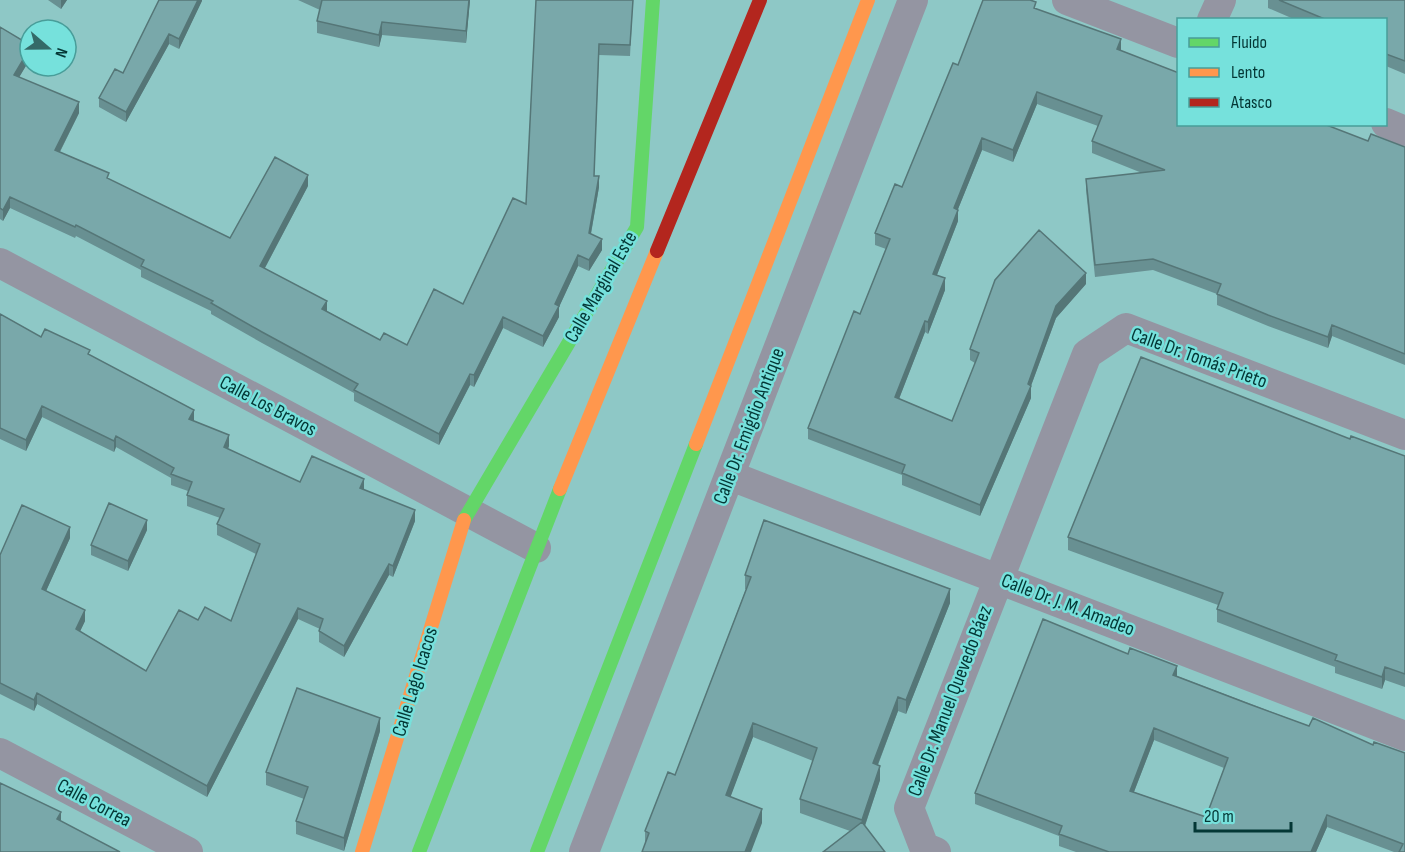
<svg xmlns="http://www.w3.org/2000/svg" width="1405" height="852" font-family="'Sofia Sans Condensed',sans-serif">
	<rect width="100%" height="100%" fill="#8ec8c6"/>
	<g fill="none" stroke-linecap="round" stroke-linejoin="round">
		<path stroke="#9495a2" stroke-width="30" d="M1067,0L1178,43
			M1212,20L1221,0
			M1386,123L1405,131
			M0,263L536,548
			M731,476L1405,736
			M0,753L188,852
			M584,852L913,0
			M936,852L924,847L909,808L1087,354L1126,328L1405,435"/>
		<path stroke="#63d668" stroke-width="14" d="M464,520L637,227L653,0
			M419,852L560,489
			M537,852L696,444"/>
		<path stroke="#ff974d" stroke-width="14" d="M696,444L868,0
			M560,489L657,251
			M362,852L464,520"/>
		<path stroke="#b3261e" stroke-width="14" d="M657,251L760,0"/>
	</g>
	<path fill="#689092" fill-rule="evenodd" d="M48,0H67L61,9Z
		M202,0L179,49L169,44L126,122L99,107V98L123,73Z
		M298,0H470L466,43L382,35L379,47L317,33V21L320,10Z
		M536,0H633L630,56L599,55L594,176L599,187L591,234L602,250L589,271L578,266L559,307V317L543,347L503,328L474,387L470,385L439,445L354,401V393L262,343L211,314V311L141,277V270L76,236L75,238L10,208L3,221L0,219V27L30,45V59L19,77L79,113L60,152L109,179L230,238L308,186L265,268L327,311L380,340L407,345L463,304L526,204Z
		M1268,0H1405V74L1386,66V20H1296L1268,8Z
		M1036,9L1121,51L1179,73L1368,141L1405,147V365L1332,336L1328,348L1268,326L1217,305V294L1153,270L1095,277L1086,190V179L1142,173L1092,153V141L1098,126L1037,104L1013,162L982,150L958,209V221L937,275L945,290L928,334L925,332L899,399L952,421L975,363L970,360V349L1086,284L1056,318L1031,386V398L980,516L902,485V475L808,439V428L860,314L886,249L875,245V233L902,187L958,65Z
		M0,314L41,337L90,355L194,421L229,446L228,449L300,482L364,490L415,521L393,577L389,575L344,657L319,642V631L320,629L298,619L207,797L37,704L34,711L0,694V555L70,538L46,591L85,621L80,631L146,671L198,620L231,621L256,554L217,535V524L220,518L187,506V495L188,491L171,485V478L116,447L114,452L42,417L26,451L0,439Z
		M1350,439L1405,456V687L1385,680L1382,689L1335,673V667L1217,622V609L1218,605L1068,550V537Z
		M147,530L128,571L91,555V545Z
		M745,575L950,603L906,714L898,711L878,765L880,780L865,826L850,831L800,813V799L813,761L753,737L730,797L762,823L645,844V831L675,775L746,589H745Z
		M1177,676L1309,726L1373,745L1405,852H1394L1327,827L1316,852H1076L1059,846V836L975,804V793ZM1154,740L1224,768L1206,817L1134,792Z
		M380,731L344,851L296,834V821L304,799L266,785V772Z"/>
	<path fill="#557677" d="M61,0H67L61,9Z
		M198,0H202V1L179,49V39Z
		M469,0H470L466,43V31Z
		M382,22V35L379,47V35Z
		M169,34V44L126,122V112Z
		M1121,39V50L1117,61V49Z
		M30,48V59L14,86V75Z
		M1037,92V104L1013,162V150Z
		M79,102V113L55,161V150Z
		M982,138V150L954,219V208Z
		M308,175V186L260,277V266Z
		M599,176V187L589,244V233Z
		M10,197V208L3,221V210Z
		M958,210V221L933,285V274Z
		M602,239V250L589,271V260Z
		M578,255V266L559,307V317L543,347V336L555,304Z
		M1086,273V284L1056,318L1029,391L1031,386V398L980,516V505L1028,384L1056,306Z
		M945,278V290L928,334V322Z
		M327,301V312L322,309Z
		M503,317V328L474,387V375Z
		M925,321V332L895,409V397Z
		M1332,325V336L1328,348V337Z
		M470,374V385L439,445V434Z
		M42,406V417L26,451V440Z
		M194,410V421L189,430V419Z
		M229,435V446L224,458V447Z
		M116,436V447L114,452V441Z
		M364,479V490L360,488Z
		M415,510V521L393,577V566Z
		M147,520V530L128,571V561Z
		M70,527V538L42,600V589Z
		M389,564V575L344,657V646Z
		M950,589V603L906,714V700Z
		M298,608V619L207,797V786Z
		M85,610V621L76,640V629Z
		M1177,666V677L1173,675Z
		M1385,667V680L1382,689V677Z
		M37,693V704L34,711V700Z
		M898,697V711L873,777V763Z
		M380,718V731L344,851V838Z
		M753,723V737L726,809V795Z
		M1154,728V740L1130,802V791Z
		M880,766V780L862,834V820Z
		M762,809V823L751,852H745Z
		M61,812V821L57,819Z
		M1327,815V827L1316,852H1311Z"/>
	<path fill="#79a8aa" stroke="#557677" stroke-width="1.5" fill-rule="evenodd" d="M159,0H198L179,39L169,34L126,112L99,98L115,69L123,73Z
		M322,0H469L466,31L382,22L379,35L317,21Z
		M536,0H633L630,45L599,44L594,176H599L589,233L602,239L589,260L578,255L555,304L559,306L543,336L503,317L474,375L470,374L439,434L354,390L358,384L262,332L211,303L213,301L141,266L144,260L76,225L75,227L10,197L3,210L0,208V27L30,45V48L14,75L79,102L55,150L109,173L107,178L230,238L275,157L308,175L260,266L327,301L322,309L380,340L384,333L407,345L434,289L463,304L513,198L526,204Z
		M983,0H1030L1036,2L1034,8L1121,39L1117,49L1179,73V124H1324L1368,141L1371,134L1405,147V354L1332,325L1328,337L1268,315L1217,294L1221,284L1153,259L1095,265L1086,179L1165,170L1092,141L1102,116L1037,92L1013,150L982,138L954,208L958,210L933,274L945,278L928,322L925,321L895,397L952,421L979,353L970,349L995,280L1039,230L1086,273L1056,306L1028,384L1031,386L980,505L902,473L905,465L808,428L854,311L860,314L890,239L875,233L895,184L902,187L953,63L958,65Z
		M1279,0H1405V61L1386,54V20H1327Z
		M0,314L41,337L45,329L90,350L88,354L194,410L189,419L229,435L224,447L300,482L312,456L364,479L360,488L415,510L393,566L389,564L344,646L319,631L323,619L298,608L207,786L37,693L34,700L0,683V555L22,505L70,527L42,589L85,610L76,629L146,671L179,610L198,620L205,607L231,621L260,544L217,524L224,509L187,495L192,482L171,474L174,468L116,436L114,441L42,406L26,440L0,428Z
		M1141,357L1350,439L1351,436L1405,456V674L1385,667L1382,677L1335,660L1337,655L1217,609L1223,593L1068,537Z
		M109,503L147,520L128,561L91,545Z
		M764,520L950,589L906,700L898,697L873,763L880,766L862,820L800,799L817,748L753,723L726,795L762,809L745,852H642L649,833L645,831L668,772L675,775L751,577L745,575Z
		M1043,619L1128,654L1130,648L1177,666L1173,675L1249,704L1309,726L1313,718L1373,745L1374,742L1405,753V852H1399L1403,844L1327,815L1311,852H1109L1059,834L1062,826L975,793ZM1154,728L1228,758L1206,817L1130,791Z
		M297,688L380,718L344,838L296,821L308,787L266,772Z
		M0,783L61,812L57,819L120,852H0Z
		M862,822L885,852H823Z"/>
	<g text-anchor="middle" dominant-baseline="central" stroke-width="5" stroke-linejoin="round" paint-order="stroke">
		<g font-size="20" fill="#043735" stroke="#76e1dc">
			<text transform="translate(601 287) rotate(-60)">Calle Marginal Este</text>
			<text transform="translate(1199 358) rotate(20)">Calle Dr. Tomás Prieto</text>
			<text transform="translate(268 406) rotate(28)">Calle Los Bravos</text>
			<text transform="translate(749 426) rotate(-69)">Calle Dr. Emigdio Antique</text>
			<text transform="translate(1068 605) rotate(21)">Calle Dr. J. M. Amadeo</text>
			<text transform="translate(415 682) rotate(-73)">Calle Lago Icacos</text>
			<text transform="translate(950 701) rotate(-69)">Calle Dr. Manuel Quevedo Báez</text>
			<text transform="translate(94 803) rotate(28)">Calle Correa</text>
		</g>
	</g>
	<rect x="1177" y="18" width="210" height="108" fill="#76e1dc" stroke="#489d99" stroke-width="1.5"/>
	<rect x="1189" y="38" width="30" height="9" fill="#63d668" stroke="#489d99" stroke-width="1.5"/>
	<text x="1231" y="48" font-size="18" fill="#043735">Fluido</text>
	<rect x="1189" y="68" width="30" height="9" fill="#ff974d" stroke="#489d99" stroke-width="1.5"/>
	<text x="1231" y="78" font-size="18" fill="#043735">Lento</text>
	<rect x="1189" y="98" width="30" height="9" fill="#b3261e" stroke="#489d99" stroke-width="1.5"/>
	<text x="1231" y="108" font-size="18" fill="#043735">Atasco</text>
	<g transform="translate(48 48) rotate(110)"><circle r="28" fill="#76e1dc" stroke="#489d99" stroke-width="1.5"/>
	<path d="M0-4.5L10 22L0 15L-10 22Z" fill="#346a68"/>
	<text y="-9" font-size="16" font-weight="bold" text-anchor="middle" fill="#043735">N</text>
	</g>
	<path d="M1195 822v9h96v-9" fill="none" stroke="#043735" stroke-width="3"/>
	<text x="1204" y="822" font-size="18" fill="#043735" stroke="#76e1dc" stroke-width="4.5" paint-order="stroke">20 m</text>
</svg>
